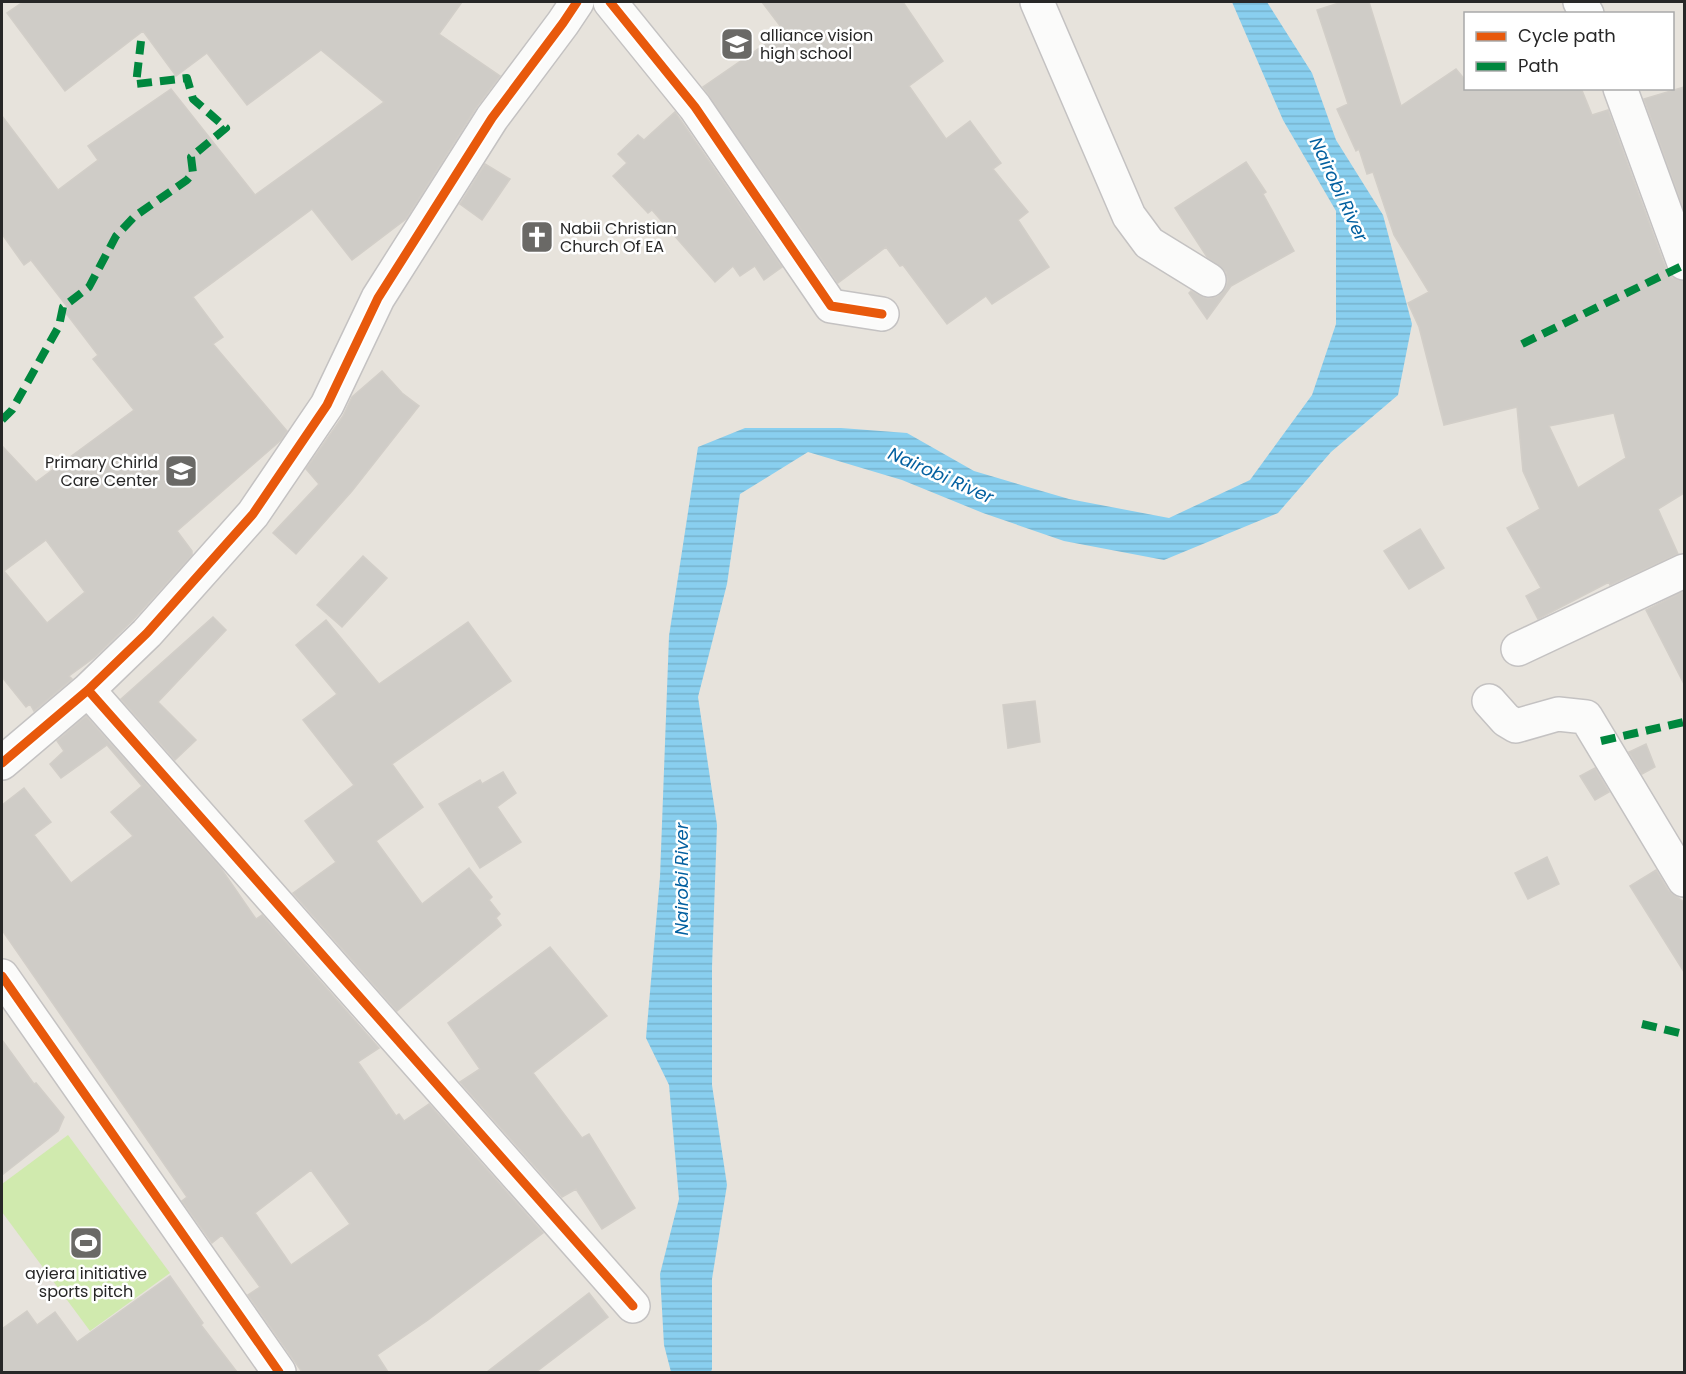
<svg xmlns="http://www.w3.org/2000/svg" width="1686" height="1374" font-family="Poppins,sans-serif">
	<defs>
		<pattern id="water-rules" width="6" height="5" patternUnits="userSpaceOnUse" patternTransform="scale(1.5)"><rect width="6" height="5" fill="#89cfef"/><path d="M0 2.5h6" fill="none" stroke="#76b2cd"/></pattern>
	</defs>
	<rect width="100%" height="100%" fill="#e7e3dc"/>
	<path fill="#d0eaae" d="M68,1135L170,1273L90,1331L2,1212V1184Z"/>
	<path fill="url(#water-rules)" d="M1232,2H1267L1312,73L1336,140L1383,215L1412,324L1398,395L1331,452L1278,513L1164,560L1064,541L983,513L902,480L808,452L740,494L727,584L698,697L717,825L712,967V1085L727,1185L712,1279V1369L711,1372H671L664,1345L660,1274L679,1199L669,1085L646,1038L660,877L669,636L698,447L745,428H841L907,433L974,471L1069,499L1169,518L1250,480L1312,395L1336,324V211L1283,120Z"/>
	<path fill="#cfccc7" stroke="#d2cec8" stroke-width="1.5" fill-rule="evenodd" d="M23,2H462L439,34L500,76L476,108L406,219L352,260L312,209L193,297L223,337L213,344L287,431L281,440L177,531L192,551V555L133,620L95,657L69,676L72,679L34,711L30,704L26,707L2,677V446L36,482L134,410L93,359L98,355L65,312L69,309L31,260L24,265L2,234V116L58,190L98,160L88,146L171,89L255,195L384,102L321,50L247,105L207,53L176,76L143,31L65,91L7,13ZM46,540L85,592L47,623L4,571Z
		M762,2H903L943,61L909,86L946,139L970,121L1001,163L993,169L1028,212L1018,220L1049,267L992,304L986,296L947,324L903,265L900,266L886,247L838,283L703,87L784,31Z
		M1342,2H1369L1401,106L1456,69L1466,81V88H1581L1592,115L1608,110L1666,269L1672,278L1684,281V493L1658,509L1678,554L1610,585L1609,582L1538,619L1526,596L1541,588L1507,528L1540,509L1523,471L1517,407L1444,425L1419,327L1408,303L1429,292L1394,235L1373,172L1367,174L1359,149L1356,151L1337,109L1348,104L1317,10ZM1614,413L1626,458L1578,488L1549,426Z
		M1684,87V210L1644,99Z
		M675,112L782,267L764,280L755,266L740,276L733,266L715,282L652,210L648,213L613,176L627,163L618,154L638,135L644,140Z
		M1246,162L1266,192L1263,194L1294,251L1231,286L1207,319L1189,293L1191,291L1208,299L1218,296L1225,289L1228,281L1226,272L1207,257L1175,208Z
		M485,164L510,179L482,220L460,204Z
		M382,371L402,393L419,406L352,491L296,554L273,533L319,484L306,469L343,416L352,397Z
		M1420,529L1444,568L1409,589L1384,551Z
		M363,556L387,578L342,627L317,605Z
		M1684,591V684L1646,610Z
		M213,617L226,630L158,702L196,740L175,760L121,699Z
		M326,620L379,684L468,622L511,681L392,764L423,807L376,841L422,904L469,868L492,897L489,900L500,914L496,918L501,925L397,1011L293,893L336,862L305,821L354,785L303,720L337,694L296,645Z
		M1035,701L1040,742L1008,748L1003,705Z
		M86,716L220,867L256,919L262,915L379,1048L358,1062L396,1116L399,1114L404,1121L429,1104L543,1233L428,1320L377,1355L388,1372H302L248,1295L260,1287L222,1235L212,1243L182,1201L187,1197L2,930V805L24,788L51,822L34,835L71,883L133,836L111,812L142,786L107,745L61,778L50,764L64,751L57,741ZM311,1170L350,1224L291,1265L255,1213Z
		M1646,744L1655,767L1642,774L1629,752Z
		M1595,768L1609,792L1595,800L1580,776Z
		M503,772L516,793L497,807L521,842L480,868L439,804L480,780L482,784Z
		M1547,857L1559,884L1528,899L1515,873Z
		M1656,870L1668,890L1684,902V972L1630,886Z
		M550,947L607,1016L533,1073L582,1138L589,1134L635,1208L602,1229L576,1189L562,1197L460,1082L480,1069L448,1023Z
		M2,1040L34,1084L36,1083L64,1117L58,1131L2,1175Z
		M170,1276L203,1323L201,1325L237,1372H2V1329L27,1311L37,1325L55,1312L77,1342Z
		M589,1293L608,1317L536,1372H487Z"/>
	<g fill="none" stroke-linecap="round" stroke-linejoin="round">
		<g stroke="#c4c2c2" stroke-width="36">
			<path id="minor" d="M610,2L695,107L831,306L882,314
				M1037,2L1129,216L1149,243L1209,280
				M1580,2L1587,14
				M1620,88L1684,263
				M1518,649L1684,571
				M88,690L633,1306
				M1489,701L1506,720L1516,726L1558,714L1586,717L1684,880
				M2,763L88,690L147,633L253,514L327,405L378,298L492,118L563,23L577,2
				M2,976L279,1372"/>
		</g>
		<use href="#minor" stroke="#fbfbfa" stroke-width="33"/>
		<path stroke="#00873e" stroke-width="8" stroke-dasharray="15 8" stroke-linecap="butt" d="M1522,344L1684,265
			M2,420L12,410L59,326L63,307L89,287L116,236L135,216L187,180L193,173L191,157L226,128L193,99L187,78L136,84L141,41
			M1601,741L1684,722
			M1642,1024L1684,1034"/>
		<g stroke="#fff" stroke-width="13">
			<path id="cycleway" d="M610,2L695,107L831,306L882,314
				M88,690L633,1306
				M2,763L88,690L147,633L253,514L327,405L378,298L492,118L563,23L577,2
				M2,976L279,1372"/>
		</g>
		<use href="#cycleway" stroke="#e8590c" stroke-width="9"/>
	</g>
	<defs>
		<g id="school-square" transform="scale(1.725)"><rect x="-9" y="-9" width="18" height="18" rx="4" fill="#6a6966" stroke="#fff"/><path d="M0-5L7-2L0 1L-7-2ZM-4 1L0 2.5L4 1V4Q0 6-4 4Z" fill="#fff"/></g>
		<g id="church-square" transform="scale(1.725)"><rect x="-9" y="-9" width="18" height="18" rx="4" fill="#6a6966" stroke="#fff"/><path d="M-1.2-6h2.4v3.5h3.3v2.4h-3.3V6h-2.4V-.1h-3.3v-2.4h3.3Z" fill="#fff"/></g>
		<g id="stadium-square" transform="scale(1.725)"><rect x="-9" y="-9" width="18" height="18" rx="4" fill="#6a6966" stroke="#fff"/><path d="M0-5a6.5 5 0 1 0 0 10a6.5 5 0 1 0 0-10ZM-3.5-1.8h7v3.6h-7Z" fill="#fff"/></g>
	</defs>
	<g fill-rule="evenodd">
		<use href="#school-square" x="737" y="44"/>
		<use href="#church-square" x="537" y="237"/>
		<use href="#school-square" x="181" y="471"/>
		<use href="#stadium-square" x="86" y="1243"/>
	</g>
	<g text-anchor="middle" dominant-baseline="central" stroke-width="5" stroke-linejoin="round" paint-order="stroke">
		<g font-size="16" fill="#272727" stroke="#fff" text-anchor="start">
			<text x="760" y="35">alliance vision<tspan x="760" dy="18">high school</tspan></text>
			<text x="560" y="228">Nabii Christian<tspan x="560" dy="18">Church Of EA</tspan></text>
			<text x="158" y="462" text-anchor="end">Primary Chirld<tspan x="158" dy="18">Care Center</tspan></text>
			<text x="86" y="1273" text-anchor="middle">ayiera initiative<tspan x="86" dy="18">sports pitch</tspan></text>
		</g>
		<g font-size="18" font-style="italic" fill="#0360a0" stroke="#fff">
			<text transform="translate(1339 189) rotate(65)">Nairobi River</text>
			<text transform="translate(941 475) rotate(24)">Nairobi River</text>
			<text transform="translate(681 879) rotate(-90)">Nairobi River</text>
		</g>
	</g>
	<rect width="1686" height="1374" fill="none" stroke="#272727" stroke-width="6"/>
	<rect x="1464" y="12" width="210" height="78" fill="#ffffff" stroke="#a9a9a9" stroke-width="1.5"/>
	<rect x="1476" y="32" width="30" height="9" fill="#e8590c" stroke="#a9a9a9" stroke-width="1.5"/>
	<text x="1518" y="42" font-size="18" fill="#272727">Cycle path</text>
	<rect x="1476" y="62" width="30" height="9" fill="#00873e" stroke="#a9a9a9" stroke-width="1.5"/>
	<text x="1518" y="72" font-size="18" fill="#272727">Path</text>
</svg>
